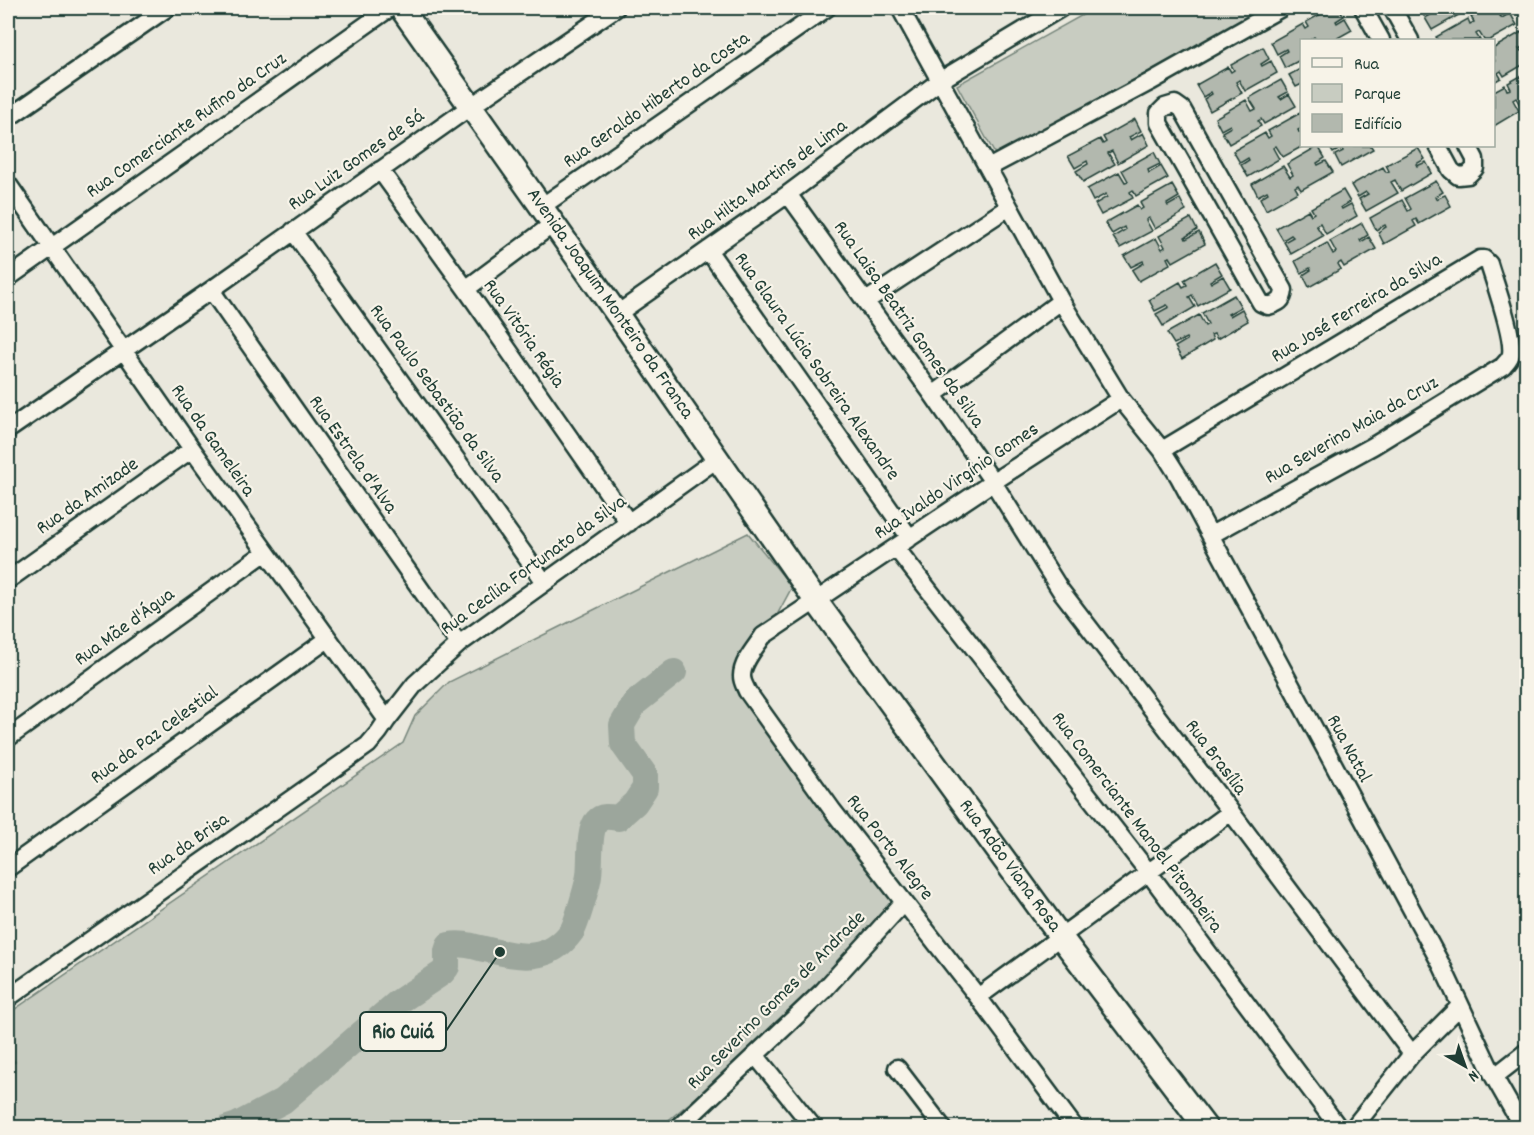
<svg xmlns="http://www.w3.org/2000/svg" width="1534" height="1135" font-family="Dekko,sans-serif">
	<rect width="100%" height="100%" fill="#eae8dd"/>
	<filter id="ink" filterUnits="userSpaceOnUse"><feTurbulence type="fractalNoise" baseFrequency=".0167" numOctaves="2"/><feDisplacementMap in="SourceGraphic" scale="12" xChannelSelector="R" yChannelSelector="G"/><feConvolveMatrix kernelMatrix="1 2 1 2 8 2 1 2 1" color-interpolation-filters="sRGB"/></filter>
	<g filter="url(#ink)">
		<path fill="#c8ccc1" stroke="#74847a" stroke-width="1.5" d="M1095,8H1264L996,156L957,85Z
			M748,533L792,587L742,680L899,901L767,1040L660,1127H8V1068L15,1062L8,1053V1014L403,743L415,716L449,682Z"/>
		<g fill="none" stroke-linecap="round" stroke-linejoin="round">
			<path stroke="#9ca69c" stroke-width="26" d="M228,1128L237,1125L283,1101L397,1003L442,973L447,967V951L449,945C460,943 469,945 480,948C516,956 547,966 572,931C576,925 588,884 589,875C591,861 588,830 597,821C602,815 611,817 618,818L635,803L645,788V775L623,744L622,725L635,703L674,672"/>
		</g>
		<path fill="#b2b8ae" stroke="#1f3d34" stroke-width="1.5" d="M1332,8H1339L1344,16L1336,21L1337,23L1345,18L1352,30L1334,40H1316L1314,37L1311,39L1312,40H1302V59L1285,68L1279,56L1287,51L1286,49L1277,54L1271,42L1303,24L1306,29L1309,27L1306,22Z
			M1419,8H1461L1464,12L1432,30L1425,18L1434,13L1432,11L1424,16Z
			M1488,8H1507L1509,11L1500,16L1502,18L1510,13L1517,25L1490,40H1484L1479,32L1476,34L1480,40H1438L1436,37L1468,19L1470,24L1474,22L1471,17Z
			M1521,32L1526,42V45L1519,49L1521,51L1526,48V63L1504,76L1501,71L1498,73L1501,78L1494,82V62L1495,61L1494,58V48Z
			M1263,47L1269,59L1261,64L1262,66L1271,61L1277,73L1245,91L1239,80L1236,82L1242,93L1210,111L1204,99L1212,94L1211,92L1203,97L1196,85L1228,67L1231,72L1234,70L1231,65Z
			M1302,68V84L1296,87L1289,75Z
			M1526,73V107L1522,109L1516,98L1513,100L1519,111L1494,126V91L1505,85L1507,90L1511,89L1508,83Z
			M1281,80L1288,92L1279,97L1281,99L1289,94L1296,106L1264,124L1261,119L1258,121L1261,126L1229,144L1222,132L1231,127L1230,125L1221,130L1215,118L1246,100L1252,111L1256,109L1249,98Z
			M1300,113L1302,116V128L1298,130L1299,132L1302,131V146H1303L1283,157L1276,146L1273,148L1279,159L1248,177L1241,165L1249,160L1248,158L1240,163L1233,151L1265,133L1268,138L1271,136L1268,131Z
			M1135,119L1141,131L1129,137L1131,140L1143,133L1149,145L1118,163L1112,151L1108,153L1115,164L1083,182L1076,171L1088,164L1087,161L1075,168L1068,156L1100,139L1103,144L1106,142L1103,137Z
			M1318,146L1325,158L1317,163L1318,165L1326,161L1333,172L1301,190L1298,185L1295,187L1298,192L1266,210L1260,198L1268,193L1267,191L1258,196L1252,184L1283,166L1290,177L1293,175L1287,164Z
			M1329,146H1371L1373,149L1341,167L1335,155L1343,151L1342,148L1333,153Z
			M1418,148L1425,159L1416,164L1417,166L1426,162L1432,173L1401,191L1395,180L1391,182L1398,193L1366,211L1359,199L1368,194L1366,192L1358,197L1351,185L1383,167L1386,172L1389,171L1386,165Z
			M1154,152L1160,164L1148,170L1149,173L1161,166L1168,178L1136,196L1133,190L1130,192L1133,198L1101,215L1095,204L1107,197L1106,194L1093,201L1087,189L1119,172L1125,182L1128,181L1122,170Z
			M1436,181L1443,192L1435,197L1436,199L1445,195L1451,206L1419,224L1416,219L1413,221L1416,226L1384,244L1378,232L1386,227L1385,225L1376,230L1370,218L1402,200L1408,211L1411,209L1405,198Z
			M1172,185L1179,197L1167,204L1168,206L1180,199L1186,211L1155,229L1149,218L1146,220L1152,231L1120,248L1113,237L1125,230L1124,227L1112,234L1105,223L1137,205L1140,210L1143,208L1140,203Z
			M1343,190L1350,202L1341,207L1342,209L1351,204L1357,216L1326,234L1320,223L1316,225L1323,236L1291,254L1284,242L1293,237L1291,235L1283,240L1276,228L1308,210L1311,215L1314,213L1311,208Z
			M1191,218L1197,230L1185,237L1186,239L1199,232L1205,244L1173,262L1170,257L1167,258L1170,264L1139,281L1132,270L1144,263L1143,261L1131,267L1124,256L1156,238L1162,249L1165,247L1159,236Z
			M1362,223L1368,235L1360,240L1361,242L1369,237L1376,249L1344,267L1341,262L1338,264L1341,269L1309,287L1303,275L1311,270L1310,268L1301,273L1295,261L1327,243L1333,254L1336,252L1330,241Z
			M1215,262L1222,274L1210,281L1211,283L1223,276L1230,288L1198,306L1192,295L1189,297L1195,307L1163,326L1156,314L1169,307L1167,305L1155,311L1149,300L1180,282L1183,287L1187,285L1184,280Z
			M1234,295L1241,307L1228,314L1230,316L1242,309L1248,321L1217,339L1214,334L1211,335L1213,340L1182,359L1175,347L1187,340L1186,338L1174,344L1167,333L1199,315L1205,326L1208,324L1202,313Z"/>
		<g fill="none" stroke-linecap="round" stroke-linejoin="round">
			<g stroke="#1f3d34" stroke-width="21">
				<path id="street" d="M900,8L1061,301L1121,399L1162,450L1179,477L1442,966L1494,1077L1523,1128
					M1363,8L1381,40
					M1392,8L1410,40
					M1175,104L1182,109L1284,290C1283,301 1279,303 1268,306L1261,303L1159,123V113L1165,107Z
					M8,118L167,8
					M1438,146L1451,170L1458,176L1468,175L1475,168V159L1468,146
					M988,168L1150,82L1281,8
					M380,170L466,289L629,523
					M8,184L192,449L387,720
					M788,194L933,395L993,482L1061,591L1231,812L1412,1054
					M541,207L827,8
					M293,231L544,582
					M708,250L910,538
					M8,278L390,8
					M466,289L553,224
					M211,290L459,644
					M866,301L1009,207
					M617,314L788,194L941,80L1061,8
					M933,395L1061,301
					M8,430L211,290L470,107L616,8
					M1162,450L1480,259H1484L1489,264C1495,284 1514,336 1511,354C1510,359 1506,362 1503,366L1373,446L1211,535
					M896,548L1149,873L1339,1128
					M8,580L192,449
					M8,738L266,552
					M8,868L328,639
					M978,997L1231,812
					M8,998L368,745L379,732L387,720L415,684L459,644L717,459
					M756,1056L814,1128
					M897,1068L943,1128
					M1494,1077L1526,1052
					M678,1128L823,991L904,902
					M1075,1128L978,997L833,811L747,691C745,686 742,682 742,676C742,662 756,647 763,636L993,482L1121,399
					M1353,1128L1412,1054L1460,1006"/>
			</g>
			<g stroke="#1f3d34" stroke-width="27">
				<g id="secondary">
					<path id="s1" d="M401,8L617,314L816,601L1060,936L1206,1128"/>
				</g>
			</g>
			<use href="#street" stroke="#f7f3e8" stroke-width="16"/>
			<use href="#secondary" stroke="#f7f3e8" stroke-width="22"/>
		</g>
	</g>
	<g text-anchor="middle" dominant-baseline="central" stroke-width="4.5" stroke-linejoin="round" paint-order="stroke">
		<g font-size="20" fill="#1f3d34" stroke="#f7f3e8">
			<text transform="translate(657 101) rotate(-35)">Rua Geraldo Hiberto da Costa</text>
			<text transform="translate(187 126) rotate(-35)">Rua Comerciante Rufino da Cruz</text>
			<text transform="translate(357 161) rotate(-35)">Rua Luiz Gomes de Sá</text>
			<text transform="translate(768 181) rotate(-36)">Rua Hilta Martins de Lima</text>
			<text stroke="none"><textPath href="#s1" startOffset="362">Avenida Joaquim Monteiro da Franca</textPath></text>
			<text transform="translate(1357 309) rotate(-31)">Rua José Ferreira da Silva</text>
			<text transform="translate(908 325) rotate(55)">Rua Laisa Beatriz Gomes da Silva</text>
			<text transform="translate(523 334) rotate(55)">Rua Vitória Régia</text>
			<text transform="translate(816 367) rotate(55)">Rua Glaura Lúcia Sobreira Alexandre</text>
			<text transform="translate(436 394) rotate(54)">Rua Paulo Sebastião da Silva</text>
			<text transform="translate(1352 431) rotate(-30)">Rua Severino Maia da Cruz</text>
			<text transform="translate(212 441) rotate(55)">Rua da Gameleira</text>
			<text transform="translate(352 455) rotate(55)">Rua Estrela d'Alva</text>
			<text transform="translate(957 482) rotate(-34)">Rua Ivaldo Virgínio Gomes</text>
			<text transform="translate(88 497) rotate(-35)">Rua da Amizade</text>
			<text transform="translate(534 566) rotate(-36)">Rua Cecília Fortunato da Silva</text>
			<text transform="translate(125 628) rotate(-36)">Rua Mãe d'Água</text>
			<text transform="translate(155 736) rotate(-36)">Rua da Paz Celestial</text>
			<text transform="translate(1348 749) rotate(62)">Rua Natal</text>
			<text transform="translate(1215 758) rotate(53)">Rua Brasília</text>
			<text transform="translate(1136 823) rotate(53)">Rua Comerciante Manoel Pitombeira</text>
			<text transform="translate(189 845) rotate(-35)">Rua da Brisa</text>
			<text transform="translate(889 848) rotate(52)">Rua Porto Alegre</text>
			<text stroke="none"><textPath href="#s1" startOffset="1052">Rua Adão Viana Rosa</textPath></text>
			<text transform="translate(777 1001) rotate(-45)">Rua Severino Gomes de Andrade</text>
		</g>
	</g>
	<path fill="none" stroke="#1f3d34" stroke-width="2" d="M500 952L446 1031"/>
	<circle fill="#1f3d34" stroke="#f7f3e8" stroke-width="2" cx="500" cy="952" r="6"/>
	<rect fill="#f7f3e8" stroke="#1f3d34" stroke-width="2" x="360" y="1012" width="86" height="39" rx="6"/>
	<g font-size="21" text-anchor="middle" font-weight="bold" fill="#1f3d34">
		<text x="403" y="1038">Rio Cuiá</text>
	</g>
	<rect width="1534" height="1135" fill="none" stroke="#f7f3e8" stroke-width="30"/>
	<rect x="15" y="15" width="1504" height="1105" fill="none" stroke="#1f3d34" stroke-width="2" filter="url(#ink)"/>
	<rect x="1300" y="39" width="195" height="108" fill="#f7f3e8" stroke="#a1aaa0" stroke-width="1.5"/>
	<rect x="1312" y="58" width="30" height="9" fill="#f7f3e8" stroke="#a1aaa0" stroke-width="1.5"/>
	<text x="1354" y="69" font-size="18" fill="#1f3d34">Rua</text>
	<rect x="1312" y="84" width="30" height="18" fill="#c8ccc1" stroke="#a1aaa0" stroke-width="1.5"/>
	<text x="1354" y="99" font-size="18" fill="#1f3d34">Parque</text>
	<rect x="1312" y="114" width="30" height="18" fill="#b2b8ae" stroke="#a1aaa0" stroke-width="1.5"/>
	<text x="1354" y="129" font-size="18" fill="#1f3d34">Edifício</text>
	<g transform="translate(1465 1066) rotate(140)" stroke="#f7f3e8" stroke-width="4.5" paint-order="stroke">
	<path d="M0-4.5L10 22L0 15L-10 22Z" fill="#1f3d34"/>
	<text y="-9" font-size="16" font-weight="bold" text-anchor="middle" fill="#1f3d34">N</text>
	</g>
</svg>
